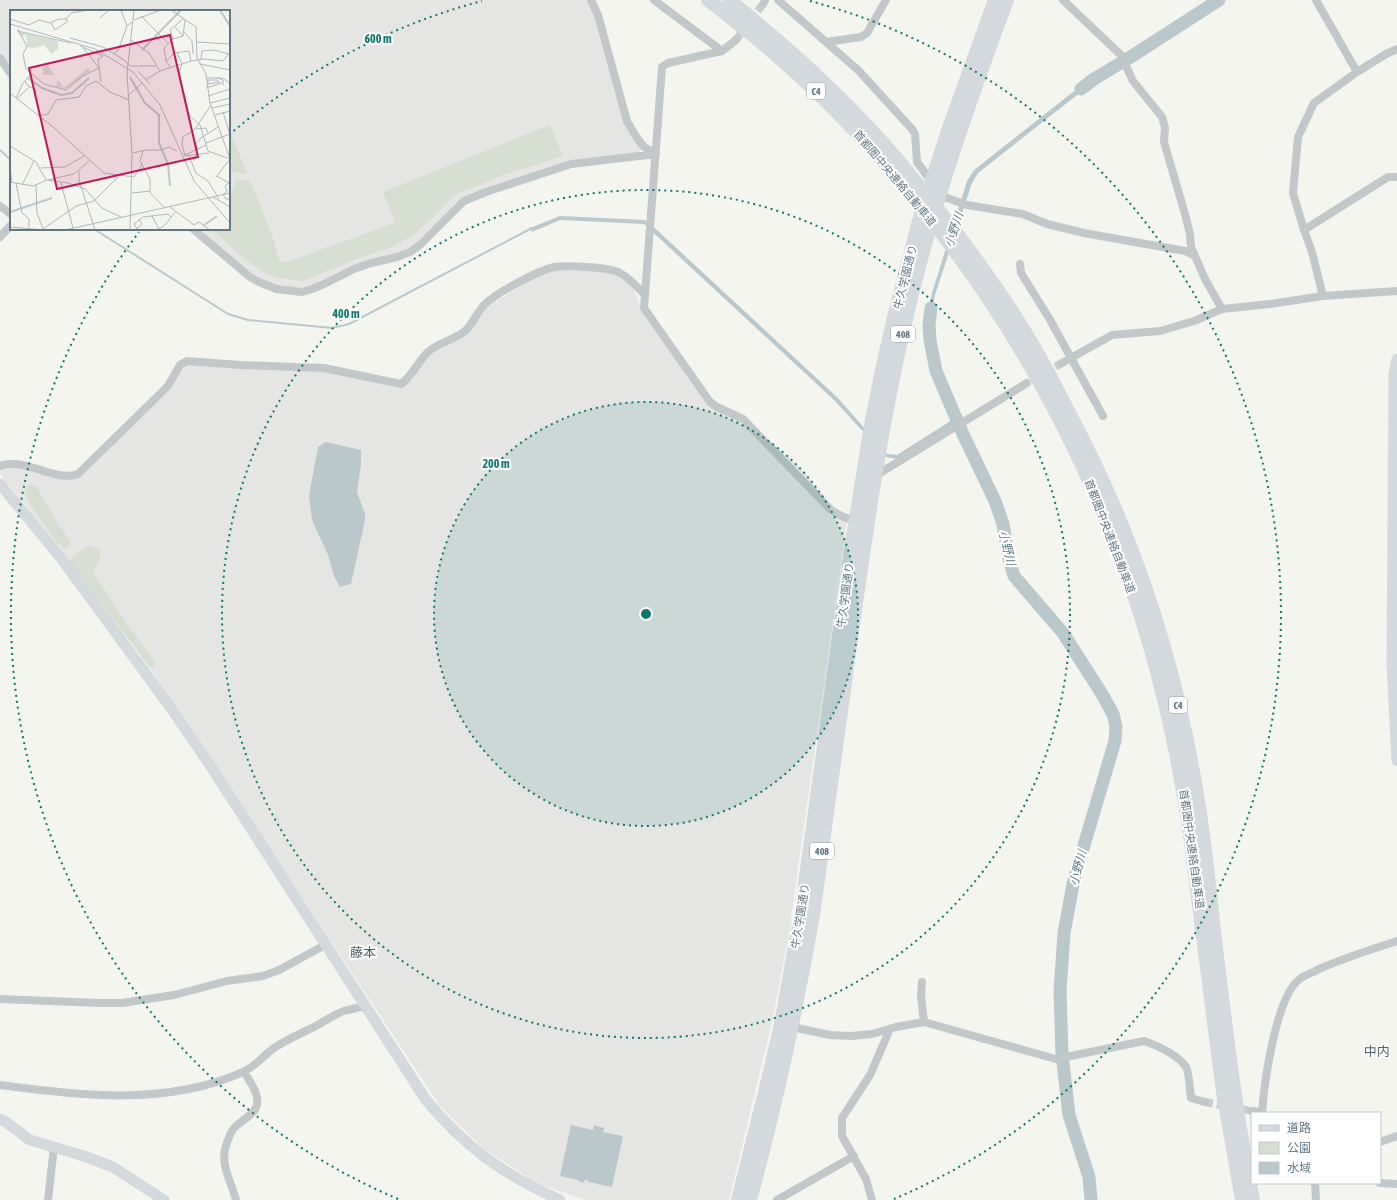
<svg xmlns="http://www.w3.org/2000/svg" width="1397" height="1200" font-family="'Asap Condensed','Noto Sans JP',sans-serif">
	<rect width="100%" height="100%" fill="#f5f5f0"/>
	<path fill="#e5e6e4" d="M0,0H588L597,20L608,65L642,148L640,152L560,164L474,193L457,202L424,237L410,248L305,287L292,288L278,286L266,281L251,273L199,229H229V11H11V67L0,59Z
		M560,270L605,271L622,277L633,288L642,310L706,401L741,422L833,518L838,517L847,521L788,940L772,1022L729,1200H586L538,1184L483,1148L440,1106L154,674L136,648L60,548L0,474V469L13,467L70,478L125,432L171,389L181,371L186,366L190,364L311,370L333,373L398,388L403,387L431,354L462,337L487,307L531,279L548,271Z"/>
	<path fill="#d6ddd1" d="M550,125L563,156L501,176L454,195L431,219L413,235L392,247L357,259L303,281L278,278L262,272L240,255L212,229H229V202L236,179L249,181L252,185L272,235L280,262L290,261L394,223L395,221L383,192Z
		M229,129L246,171L245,174H243L229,171Z
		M29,485L36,486L55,519L71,543L69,547L63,548L58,544L29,503L24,490Z
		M89,546L101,550L99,562L93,572L127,624L156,664L150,668L70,562L74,555Z"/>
	<path fill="#bac8cc" d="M1092,77L1095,81L978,173L972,183L935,295L932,311L931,325H927L928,311L932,293L967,181L974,170Z
		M560,216L645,220L657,230L838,398L887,454L897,455L952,420L955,424L898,459L886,457L835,401L644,224L560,220L532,232L530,228Z
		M326,442L361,450V465L357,492L365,514V520L351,584L340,587L334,576L328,555L312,520L309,496L318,447Z
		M571,1125L593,1130L594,1125L604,1128L603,1132L623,1136L612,1187L588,1182V1180H585L584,1183L578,1181V1180L560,1176Z"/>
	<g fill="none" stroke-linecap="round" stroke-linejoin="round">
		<path stroke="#bac8cc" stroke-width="2" d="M0,150L11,160
			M94,229L228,314L248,320L332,328L349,324L532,228
			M954,422L957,420"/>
		<path stroke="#bac8cc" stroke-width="13" d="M1081,89L1094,79L1129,58L1219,0
			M931,308L929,325L930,340L936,371L962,432L995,501L1003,524L1009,559L1014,576L1063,633L1102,694L1113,714L1116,726L1115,741L1074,879L1064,933L1060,991L1062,1054L1069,1115L1089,1177L1091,1200"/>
		<path stroke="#c9cfd0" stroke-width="8" stroke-dasharray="8 4" stroke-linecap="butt" d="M736,40L763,4
			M1045,373L1062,363
			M1205,1102L1251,1111"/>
		<path stroke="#c2c7c9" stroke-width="8" d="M591,0L598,15L627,121L637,138L644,147L656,154
			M654,0L722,51
			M778,0L858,70L912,129L915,134L917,162L940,193L947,198L967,205L1023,214L1047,224L1084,233L1185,251L1193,255
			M1063,0L1121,55L1133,81L1162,117L1165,128L1164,142L1185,214L1190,234L1191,247L1205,279L1222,309
			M1316,0L1357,72
			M763,4L765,0
			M736,40L722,51L668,63L662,67L644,308L710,402L717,407L743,419L830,509C839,516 849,520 860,521
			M826,42L861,37L867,33L886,0
			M0,58L11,74
			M0,206L11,214
			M193,229L250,277L259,282L276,289L302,292L312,289L324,284L354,269L371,263L397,257L410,252L420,245L464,201L486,192L571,164L656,154
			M1304,230L1293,193L1298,137L1314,103L1357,72L1386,54L1397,49
			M0,237L11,225
			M1020,264L1021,273L1049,318L1103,416
			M1323,296L1312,252L1304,230L1388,177H1397
			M1062,363L1112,335L1160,331L1194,321L1222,309L1270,304L1323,296L1397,291
			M0,466C22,456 57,483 78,474L168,386L180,365L187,361L240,365L324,368L401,384C411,378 418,361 428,352C437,343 454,340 465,331C473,324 477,312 485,304C498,292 537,271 554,267C567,265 609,267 620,273C630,278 637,287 645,295
			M875,476L1027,383
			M922,982L921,996L924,1022
			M0,999L100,1003H122L174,995L227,981L263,976L279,970L325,945
			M792,1027L830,1035L851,1036L872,1034L896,1027L924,1022L1056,1059L1144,1041C1158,1046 1177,1054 1186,1067C1189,1072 1190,1090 1191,1098L1205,1102
			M0,1085C80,1096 167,1106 243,1072C255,1067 264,1055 274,1048C286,1040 299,1034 312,1028C322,1023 333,1015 344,1011C351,1009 358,1008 365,1006
			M1251,1111L1261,1112
			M1262,1113C1264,1084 1276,994 1301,978C1305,975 1312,973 1317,970C1343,958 1370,950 1397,941
			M1380,1142L1397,1136
			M1315,1183L1316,1200
			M1380,1183L1397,1184
			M48,1200L54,1147
			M236,1200C232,1184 221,1166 225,1149C227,1142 230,1132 235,1127C246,1116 264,1112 255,1091C252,1084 248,1078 244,1072
			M777,1200L854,1156
			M872,1200L866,1179L842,1136V1118L870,1075L890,1029"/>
		<path stroke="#d3d9dc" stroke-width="11" d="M1397,359L1394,374L1392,664L1397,761
			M0,484L61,558L94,603L168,704L208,762L426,1100C466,1148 503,1174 560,1200
			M0,1119L6,1122L30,1140L84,1156L113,1167L164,1200"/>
		<path stroke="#d3d9dc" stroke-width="14" d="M708,0C750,32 791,66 828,103C950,225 1048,372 1111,533C1149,627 1174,727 1189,828L1223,1092L1242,1200
			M729,0C789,48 847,101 897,159C913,178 928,198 944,217C969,249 993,282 1015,316C1035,347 1052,379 1068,411C1088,449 1107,488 1123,528C1156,609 1180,696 1195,783C1204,832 1209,882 1214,931C1225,1021 1235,1111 1253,1200
			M738,1200L770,1072L781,1024L801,913L851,550L871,425L882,370L894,317L920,217L950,125L995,0
			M750,1200C776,1105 796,1012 813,915C826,823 838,731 851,639C866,532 881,425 906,319C931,210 968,105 1007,0"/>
	</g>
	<circle cx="646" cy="614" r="212" fill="#0f766e" fill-opacity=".12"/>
	<g fill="none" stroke="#0f766e" stroke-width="2" stroke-dasharray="2 4">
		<circle cx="646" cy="614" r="212"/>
		<circle cx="646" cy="614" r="424"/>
		<path d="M398 1199A635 635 0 0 1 139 232M229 135A635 635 0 0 1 482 1M810 1A635 635 0 0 1 894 1199"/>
	</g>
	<g text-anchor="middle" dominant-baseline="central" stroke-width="4" stroke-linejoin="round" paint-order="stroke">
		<g fill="#fff" stroke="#91a0a9" stroke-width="1">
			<rect x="807" y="83" width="18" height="16" rx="3"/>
			<rect x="891" y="326" width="24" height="16" rx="3"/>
			<rect x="1169" y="697" width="18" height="16" rx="3"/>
			<rect x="810" y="843" width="24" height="16" rx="3"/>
		</g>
		<g font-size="10" font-weight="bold" fill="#627784">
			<text x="816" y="91">C4</text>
			<text x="903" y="334">408</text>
			<text x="1178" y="705">C4</text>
			<text x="822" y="851">408</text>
		</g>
		<g font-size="11" fill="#627784" stroke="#fff">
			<text transform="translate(895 178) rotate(50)">首都圏中央連絡自動車道</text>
			<text transform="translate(905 277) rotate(-76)">牛久学園通り</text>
			<text transform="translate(1110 536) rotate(69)">首都圏中央連絡自動車道</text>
			<text transform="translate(845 595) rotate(-82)">牛久学園通り</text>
			<text transform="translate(1192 849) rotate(82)">首都圏中央連絡自動車道</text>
			<text transform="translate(800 916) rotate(-81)">牛久学園通り</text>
		</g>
		<g font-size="12" font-style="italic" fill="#5d7a81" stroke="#fff">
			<text transform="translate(954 230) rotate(-72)">小野川</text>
			<text transform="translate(1007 548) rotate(76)">小野川</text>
			<text transform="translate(1078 868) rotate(-75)">小野川</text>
		</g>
		<g font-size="13" fill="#505f68" stroke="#fff">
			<text x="363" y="952">藤本</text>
			<text x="1377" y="1051">中内</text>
		</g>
	</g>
	<g transform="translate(10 10)">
		<rect width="220" height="220" fill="#f5f5f0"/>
		<path d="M8,22L48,31V39L42,43L45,48L34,35L25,38L17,37V28L15,25L11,27ZM33,56H38L44,65H33ZM78,58L80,61L56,79L46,76L48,70L54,78Z" fill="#d6ddd1"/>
		<path fill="none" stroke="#bac8cc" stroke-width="2" d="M210,0L220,16M132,40L171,0M120,67L135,93L149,105V133L158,154L160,176M18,68L32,78L51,85L62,83L79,68M0,202L42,188M194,215L207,206"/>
		<path fill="none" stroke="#adb8bb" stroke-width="1" d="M111,0L117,16M161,0L186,17L187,48L196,64L200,93L220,149M131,6L158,33M90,8L99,0M0,9L19,15L29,10L40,13L49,9H56M124,10L151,0M41,13L45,20L58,11L56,9L61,3L78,0M0,14L85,39L123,62L150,95L184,171L220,213M165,17L173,26L175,10M8,19L17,37L13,44L16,59L34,74L56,80L73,66L89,58M7,21L61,33M174,22L182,31L183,44M60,28L93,37L114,50L120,56H146M163,29L160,20L173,9M121,30L139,43L150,61M187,32L220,34M70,36L93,46M73,38L89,58M104,43L108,41L117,16L122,12M167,43L172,54L169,63L179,105L190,115L198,141L220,149M191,49L192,41L204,40L219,44M156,51L154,38L163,29L173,26M190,54L220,60M160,57L156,51L164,43L179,41L181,51M128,61L140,74M196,68H208L213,70V75M207,68H213L220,74M135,70L150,61L181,51L194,49L213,51L220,42M15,71L17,75L26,80L24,87M91,72L88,49L93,46M209,72L198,74V70H207L210,74M196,78L212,73M0,83L43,117L94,163L124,167L132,155M119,85L132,73M198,86L220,79M6,88L13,73L21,64M7,89L19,77M200,93L220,88M202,98L220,94M213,102L220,125M205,105L220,101M29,106L38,104L46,90L69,87L76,76L86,71L100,82L119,90M186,119L196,118L198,123M196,133L220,124M0,136L26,152L36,170M188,140L186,134L191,128L208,117M133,141L130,151L140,169V183L154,197M123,143L136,140H151L159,137L167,141M199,143L175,146L172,134L173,127L185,119L201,95M175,145L196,135M179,146L186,163L198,171L209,189M0,157L2,173M31,158L55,157L74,146M69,161V170L85,220M207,166L219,173L215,176L217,181L213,185L216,189H220M206,167L220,149M38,170L64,164L79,151M0,172L23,176L37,170L58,173L75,179L92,198L111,207M6,173L12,203L19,209V219M51,173L63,218M12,175L24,151M26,175L27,203L33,219M122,183L140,181M203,187L220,197M160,197L184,215L189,212L200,220M142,206L149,219M0,217L34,220M33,219L66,196L84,191L108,167M127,219L132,214L129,209M149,219L156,214L165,202M55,220L220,183M120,220L122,143L117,63L124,0M128,220L124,214L133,207L158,204L161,207"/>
		<path fill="#c2185b" fill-opacity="0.15" stroke="#c2185b" stroke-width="2" d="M160,25L188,147L47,179L19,58Z"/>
		<rect width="220" height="220" fill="none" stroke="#627784" stroke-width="2"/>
	</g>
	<circle cx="646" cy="614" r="6" fill="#0f766e" stroke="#fff" stroke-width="2"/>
	<g font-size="12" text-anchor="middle" font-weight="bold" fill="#0f766e" stroke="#fff" stroke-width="4" stroke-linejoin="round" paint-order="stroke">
		<text x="378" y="43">600 m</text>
		<text x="346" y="318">400 m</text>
		<text x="496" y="468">200 m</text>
	</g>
	<rect x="1251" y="1112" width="130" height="72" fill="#ffffff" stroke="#c0c9ce"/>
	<rect x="1259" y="1125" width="20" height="6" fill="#d3d9dc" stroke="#c0c9ce"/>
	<text x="1287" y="1132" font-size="12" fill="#627784">道路</text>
	<rect x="1259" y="1142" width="20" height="12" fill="#d6ddd1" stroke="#c0c9ce"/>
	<text x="1287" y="1152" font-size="12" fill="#627784">公園</text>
	<rect x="1259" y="1162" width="20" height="12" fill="#bac8cc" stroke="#c0c9ce"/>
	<text x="1287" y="1172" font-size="12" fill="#627784">水域</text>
</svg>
